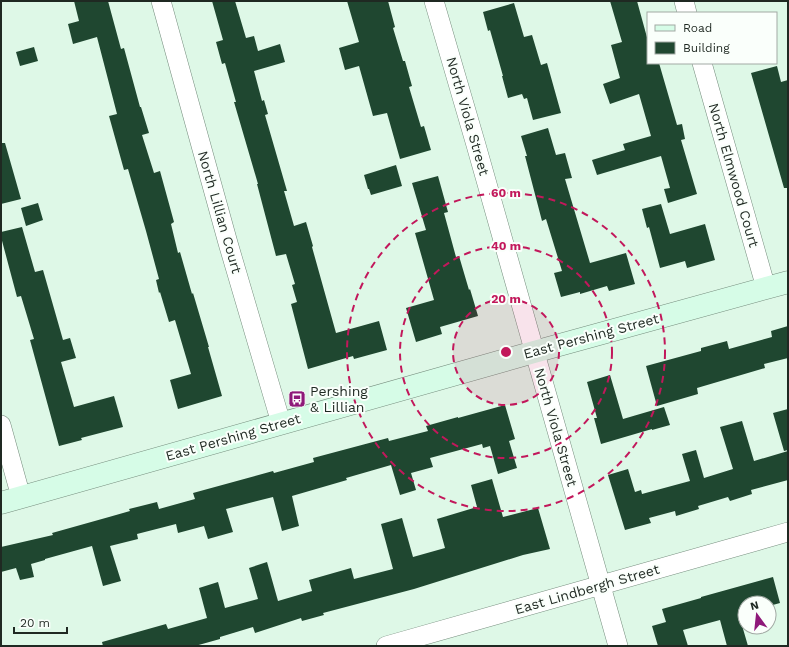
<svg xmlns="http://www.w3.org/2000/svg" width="789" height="647" font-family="'Work Sans',sans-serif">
	<rect width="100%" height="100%" fill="#def8e7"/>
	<path fill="#1f4730" d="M74,1H108L121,49L124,48L140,107H141L149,133L142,135L154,173L160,171L174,222L171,224L178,253L180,252L192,294L193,293L209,347H208L222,396L178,409L170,380L191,374L175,320L169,322L160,292L159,293L156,280L159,279L146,231L128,169L124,170L109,116L117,114L97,37L73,44L68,24L79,21Z
		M212,1H235L246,38L254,36L258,51L280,44L285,62L254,71L262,101L264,100L268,114L265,115L287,191H284L294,226L306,222L313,246L312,247L336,333L379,321L387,350L354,359L353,356L308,369L291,304L297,302L292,285L295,284L286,254L276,256L257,184H258L234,102H236L225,63L222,64L216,42L223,40Z
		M347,1H388L395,27L393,28L403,61H405L412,86L409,87L421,127L424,126L431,150L400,159L387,113L373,116L359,66L345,70L339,48L359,42Z
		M610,1H637L648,41V63H659L677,125L682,124L685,139L681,140L697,194L668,203L664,189L670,188L661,156L597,175L592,160L625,150L623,144L651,136L639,94L610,104L603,84L620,78L611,45L622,42Z
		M514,3L524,37L532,35L541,65L547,63L561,113L533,120L527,98L524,99L522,94L508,98L502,76H503L490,30L488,31L483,12Z
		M34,47L38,61L20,66L16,52Z
		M777,66L781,82L788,80V188H784L751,73Z
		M548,128L556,155L565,153L572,178L565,179L590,263L626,253L635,284L609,291L607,286L580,294V292L561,297L554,273L562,271L546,219L542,221L525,156H527L521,136Z
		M1,143H5L21,199L1,204Z
		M396,165L402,186L371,195L369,189H368L364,175Z
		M438,176L448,212L444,213L456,257L459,256L469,290L470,289L478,316L440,327L442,334L416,342L406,308L434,300L415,233L426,230L412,183Z
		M38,203L43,220L26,226L21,208Z
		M661,204L670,234L705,224L715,260L687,268L685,261L660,268L649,227L647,228L642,209Z
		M22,227L35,272L43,270L63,340L70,338L76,358L61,362L74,407L114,396L123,427L81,438L82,440L59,446L30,340L34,339L21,296L17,297L1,237V232Z
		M788,326V358L764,364L765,368L697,388L698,394L657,406L646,366L701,351V348L727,341L729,349L772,337L771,331Z
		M610,375L623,419L664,407L670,425L652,430V429L601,444L594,418H597L587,382Z
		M505,405L515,439L509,441L517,468L498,474L490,446L483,448L482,444L430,458L433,467L411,473L416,490L400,495L391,465L346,478L347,480L292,496L299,526L282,531L273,497L226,509L233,532L208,539L204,526L178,533L176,524L137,534L138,539L110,546L121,581L103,586L92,546L45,559V560L31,564L34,577L20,580L16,568L1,572V547L53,535L52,533L109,517L130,511L129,509L157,502L159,509L195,499L193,493L273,471L274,473L314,462L313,458L388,438L389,441L428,431L426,426L458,417V418Z
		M788,409V450L784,451L773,413Z
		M742,421L754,461L788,451V480L751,490L752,494L730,501L728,497L698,506L699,509L676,516L675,511L649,518L651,523L625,530L608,475L628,469L635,492L641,490L642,494L690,481L682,454L696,450L704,478L733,469L720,427Z
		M492,479L503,517L538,508L550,549L523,555L414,589L323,613L324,615L302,621L301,618L255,633L253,627L220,637V639L195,646H103L102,642L166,624L168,629L207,618L199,588L218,582L225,608L258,599L249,568L267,562L278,601L312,591L309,580L351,568L354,579L393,569L381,524L402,518L413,557L445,548L437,519L477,507L471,485Z
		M773,577L780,603L769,606V603H745V613L739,615L748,646H727L720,620L683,630L688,646H658L652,626L666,622L662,609L701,598V597Z"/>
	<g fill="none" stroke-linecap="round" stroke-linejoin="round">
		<g stroke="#768d7e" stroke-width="20">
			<path id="street" d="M161,1L228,243L281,423
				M434,1L476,145L618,646
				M684,1L687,13
				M702,63L766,288
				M1,425L21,497
				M386,646L788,532"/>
		</g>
		<g stroke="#768d7e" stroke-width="23">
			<path id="secondary" d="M1,503L534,352L788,282"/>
		</g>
		<use href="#street" stroke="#fff" stroke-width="19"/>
		<use href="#secondary" stroke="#d6fce7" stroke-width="22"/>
	</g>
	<circle cx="506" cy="352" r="53" fill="#c2185b" fill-opacity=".12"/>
	<g fill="none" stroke="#c2185b" stroke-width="2" stroke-dasharray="7 5">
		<circle cx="506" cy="352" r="53"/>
		<circle cx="506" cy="352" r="106"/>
		<circle cx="506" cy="352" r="159"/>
	</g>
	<defs>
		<g id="bus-square" transform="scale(0.9)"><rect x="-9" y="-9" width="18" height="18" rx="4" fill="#8e1979" stroke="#fafffb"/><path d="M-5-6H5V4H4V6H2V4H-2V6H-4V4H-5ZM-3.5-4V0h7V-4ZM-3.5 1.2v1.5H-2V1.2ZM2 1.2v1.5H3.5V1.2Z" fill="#fff"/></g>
	</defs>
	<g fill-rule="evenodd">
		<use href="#bus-square" x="297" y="399"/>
	</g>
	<g text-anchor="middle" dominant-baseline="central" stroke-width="4" stroke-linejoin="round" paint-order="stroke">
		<g font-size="14" fill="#1f2922" stroke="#fafffb">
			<text transform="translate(468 116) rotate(74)">North Viola Street</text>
			<text transform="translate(734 175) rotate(74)">North Elmwood Court</text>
			<text transform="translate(220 212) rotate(74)">North Lillian Court</text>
			<text transform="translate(591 336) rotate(-15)">East Pershing Street</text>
			<text transform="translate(556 427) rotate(74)">North Viola Street</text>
			<text transform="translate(233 437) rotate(-16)">East Pershing Street</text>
			<text transform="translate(587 589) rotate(-16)">East Lindbergh Street</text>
		</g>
		<g font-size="14" fill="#1f2922" stroke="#fafffb" text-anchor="start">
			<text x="310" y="391">Pershing<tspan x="310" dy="16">&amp; Lillian</tspan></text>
		</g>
	</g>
	<circle cx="506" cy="352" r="6" fill="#c2185b" stroke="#fafffb" stroke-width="2"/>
	<g font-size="12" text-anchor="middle" font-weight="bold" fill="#c2185b" stroke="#fafffb" stroke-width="4" stroke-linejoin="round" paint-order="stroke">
		<text x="506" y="197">60 m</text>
		<text x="506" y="250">40 m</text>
		<text x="506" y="303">20 m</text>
	</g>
	<rect width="789" height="647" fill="none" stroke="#1f2922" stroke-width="4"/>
	<rect x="647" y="12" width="130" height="52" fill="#fafffb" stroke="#a2a9a4"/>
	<rect x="655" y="25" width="20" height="6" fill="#d6fce7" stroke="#a2a9a4"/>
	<text x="683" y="32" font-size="12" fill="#1f2922">Road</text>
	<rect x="655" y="42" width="20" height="12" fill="#1f4730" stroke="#a2a9a4"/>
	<text x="683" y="52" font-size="12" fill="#1f2922">Building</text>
	<g transform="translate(757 615) rotate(345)"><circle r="19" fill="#fafffb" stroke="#a2a9a4"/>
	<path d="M0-3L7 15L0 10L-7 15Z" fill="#8e1979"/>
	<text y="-6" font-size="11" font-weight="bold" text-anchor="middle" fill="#1f2922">N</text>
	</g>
	<path d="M14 627v6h53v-6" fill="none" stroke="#1f2922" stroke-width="2"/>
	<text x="20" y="627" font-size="12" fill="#1f2922" stroke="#fafffb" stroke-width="3" paint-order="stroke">20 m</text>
</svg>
